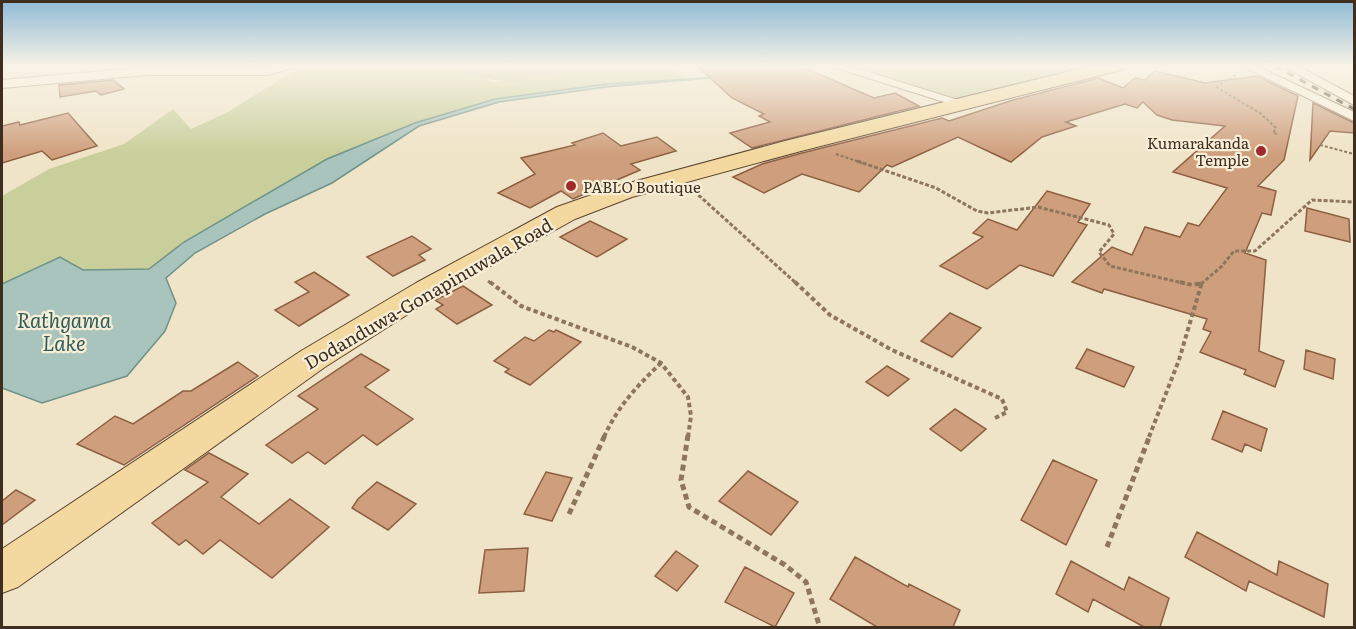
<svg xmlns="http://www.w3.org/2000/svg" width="1356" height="629" font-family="Literata,serif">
	<rect width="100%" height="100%" fill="#f0e4c8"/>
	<path fill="#c9cf9b" d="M302,66H451L494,82L561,71L571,66H669L685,79L605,85L495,99L415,123L327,159L184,242L149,269L83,270L60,258L2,284V196L49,169L124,144L173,109L191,129L228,112Z
		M842,66H1090L958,99Z"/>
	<path fill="#bfc49a" d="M451,66H571C535,85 486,86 451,66Z"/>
	<path fill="#a9c4bc" stroke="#6f938a" stroke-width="1.5" d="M721,77L606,87L499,102L419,126L332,183L265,214L195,253L166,278L176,303L165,331L127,376L42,403L2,388V284L60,257L83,270L149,269L184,242L327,159L415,123L495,99L606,84Z"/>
	<path fill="#cf9f7d" stroke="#8d5f41" stroke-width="1.5" d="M697,66H800L874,98L895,93L919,106L752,148L730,133L770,122L759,116L764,114L732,98Z
		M1155,71L1205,83L1257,76L1298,96L1284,160L1258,186L1276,191L1271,215L1262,213L1245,253L1266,260L1259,351L1284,361L1275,387L1244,374L1246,370L1200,352L1211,332L1203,329L1207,319L1104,289L1102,293L1072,282L1112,247L1132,255L1145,227L1180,237L1188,223L1199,226L1227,188L1173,172L1225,126L1172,120L1157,115L1143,102L1137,108L1125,104L1066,122L1076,126L1042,137L1011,162L958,137L892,167L887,165L859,192L802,174L764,193L733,177L762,164L802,153L942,118L949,121L1013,100L1098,78L1123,88L1135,78L1145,80Z
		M113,80L124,89L101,95L96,91L60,97L59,85Z
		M1313,103L1354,123V133L1330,131L1310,160Z
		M68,113L97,146L52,160L42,151L2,163V126L19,122L20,125Z
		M603,133L621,146L657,137L676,151L631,164L640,170L573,199L561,191L530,208L498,193L535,174L521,158L575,145L572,143Z
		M1047,191L1090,204L1078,222L1087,225L1053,276L1020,265L987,289L940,266L983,237L973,233L988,219L1017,230Z
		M1307,208L1349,219L1350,242L1305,231Z
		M590,221L627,239L597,257L560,237Z
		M412,236L431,249L419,255L425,260L393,276L367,257Z
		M314,272L349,295L299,326L275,310L309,292L295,282Z
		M463,286L492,305L457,324L436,309L443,305L435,300Z
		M950,313L981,328L952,357L921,341Z
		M549,330L554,332L556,330L581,342L530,385L505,372L509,369L494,361L525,337L534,341Z
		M1087,349L1134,367L1124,387L1076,368Z
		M1306,350L1335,359L1333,379L1304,369Z
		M361,354L389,370L365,387L413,419L377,445L363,435L325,464L308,452L292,463L266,445L318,409L298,396Z
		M238,362L258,376L124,465L77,444L115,416L133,424L183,391H191Z
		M887,366L909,379L888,396L866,382Z
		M955,409L986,429L961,451L930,429Z
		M1223,411L1267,429L1261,451L1245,444L1242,452L1212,439Z
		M209,453L248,474L221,497L259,524L290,499L329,527L272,578L220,540L203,554L186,540L179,545L152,523L208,482L185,470Z
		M1053,460L1097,480L1066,545L1021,520Z
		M748,471L798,502L771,535L719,501Z
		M546,472L572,478L552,521L524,514Z
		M377,482L416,504L388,530L352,508L358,499Z
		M16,490L35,500L2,525V501Z
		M1197,532L1277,575L1279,561L1328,584L1324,617L1249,581L1246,591L1185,557Z
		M528,548L524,591L479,593L485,550Z
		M676,551L698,566L677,591L655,576Z
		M855,557L908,587L909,584L960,610L953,627H877L830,599Z
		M1071,561L1124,590L1129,577L1169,598L1160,627H1144L1093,599L1088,612L1056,594Z
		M745,567L794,593L775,627L725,602Z"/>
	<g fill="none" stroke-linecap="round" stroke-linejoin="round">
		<g stroke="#8d765c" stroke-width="2">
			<path id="minor" d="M275,66H299L268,75H147L2,88V80L147,67Z
				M830,66H849L971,104L970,107H960Z
				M1242,66H1257L1354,112V121Z
				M1283,66H1298L1354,96V105Z"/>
		</g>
		<g stroke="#5b4430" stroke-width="2">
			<path id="primary" d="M1091,66H1123L1121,70L801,151L632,197L575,219L438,295L325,367L18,587L2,593V549L301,351L416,283L557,207L614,187L785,141Z"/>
		</g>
		<path stroke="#8d765c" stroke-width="2" stroke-dasharray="3 2" stroke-linecap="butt" d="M1216,87L1260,113L1276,128L1273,133L1279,134
			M1216,87L1236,75
			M1320,145L1354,154
			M836,154L862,163"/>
		<path stroke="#8d765c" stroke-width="3" stroke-dasharray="4 2" stroke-linecap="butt" d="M857,161L936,188L977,211L988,213L1038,207L1109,225L1114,234L1099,252L1110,266L1187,284
			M694,191L797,284
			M488,281L492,284
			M1198,284L1201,283
			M1201,284L1221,267L1234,251H1255L1312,200L1354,202"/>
		<path stroke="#8d765c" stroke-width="4" stroke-dasharray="4.5 3" stroke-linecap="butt" d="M490,282L521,306L632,347L661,363L688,397L691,416L688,437
			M795,282L830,315L892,350L1002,399L1007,412L993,419
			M1180,282L1192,285L1201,283
			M604,437C618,406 637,386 661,363
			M1149,437L1179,360L1202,282"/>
		<path stroke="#8d765c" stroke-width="5" stroke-dasharray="6 4" stroke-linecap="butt" d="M688,435L681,480L689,507L785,565L806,582L820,628
			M569,514L605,435
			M1107,547L1150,435"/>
		<use href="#minor" fill="#faf1dc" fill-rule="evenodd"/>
		<use href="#primary" fill="#f3d9a0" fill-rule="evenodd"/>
		<path stroke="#3d2e20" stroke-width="3" stroke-dasharray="7 7" stroke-linecap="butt" d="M1275,66L1354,109"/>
	</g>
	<linearGradient id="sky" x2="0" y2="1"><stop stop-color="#8fbad6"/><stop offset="0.43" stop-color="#f8f3e6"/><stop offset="1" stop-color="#f8f3e6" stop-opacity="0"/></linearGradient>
	<rect width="1356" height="154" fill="url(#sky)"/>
	<g fill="#9e2a2b" stroke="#f7eed8" stroke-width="2">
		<circle cx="1261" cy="151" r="6"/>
		<circle cx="571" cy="186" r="6"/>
	</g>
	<g text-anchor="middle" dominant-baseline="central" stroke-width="4.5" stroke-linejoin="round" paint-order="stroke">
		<g font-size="15" fill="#3d2e20" stroke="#f7eed8" text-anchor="end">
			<text x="1249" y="142">Kumarakanda<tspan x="1249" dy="17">Temple</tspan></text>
			<text x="583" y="186" text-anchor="start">PABLO Boutique</text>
		</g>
		<g font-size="18" fill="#3d2e20" stroke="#f7eed8">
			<text transform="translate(428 293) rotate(-30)">Dodanduwa-Gonapinuwala Road</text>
		</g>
		<g font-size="20" font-style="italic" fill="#2f5d5a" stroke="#f7eed8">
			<text x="64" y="319">Rathgama<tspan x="64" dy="23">Lake</tspan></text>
		</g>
	</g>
	<rect width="1356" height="629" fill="none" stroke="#3d2e20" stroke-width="6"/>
</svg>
